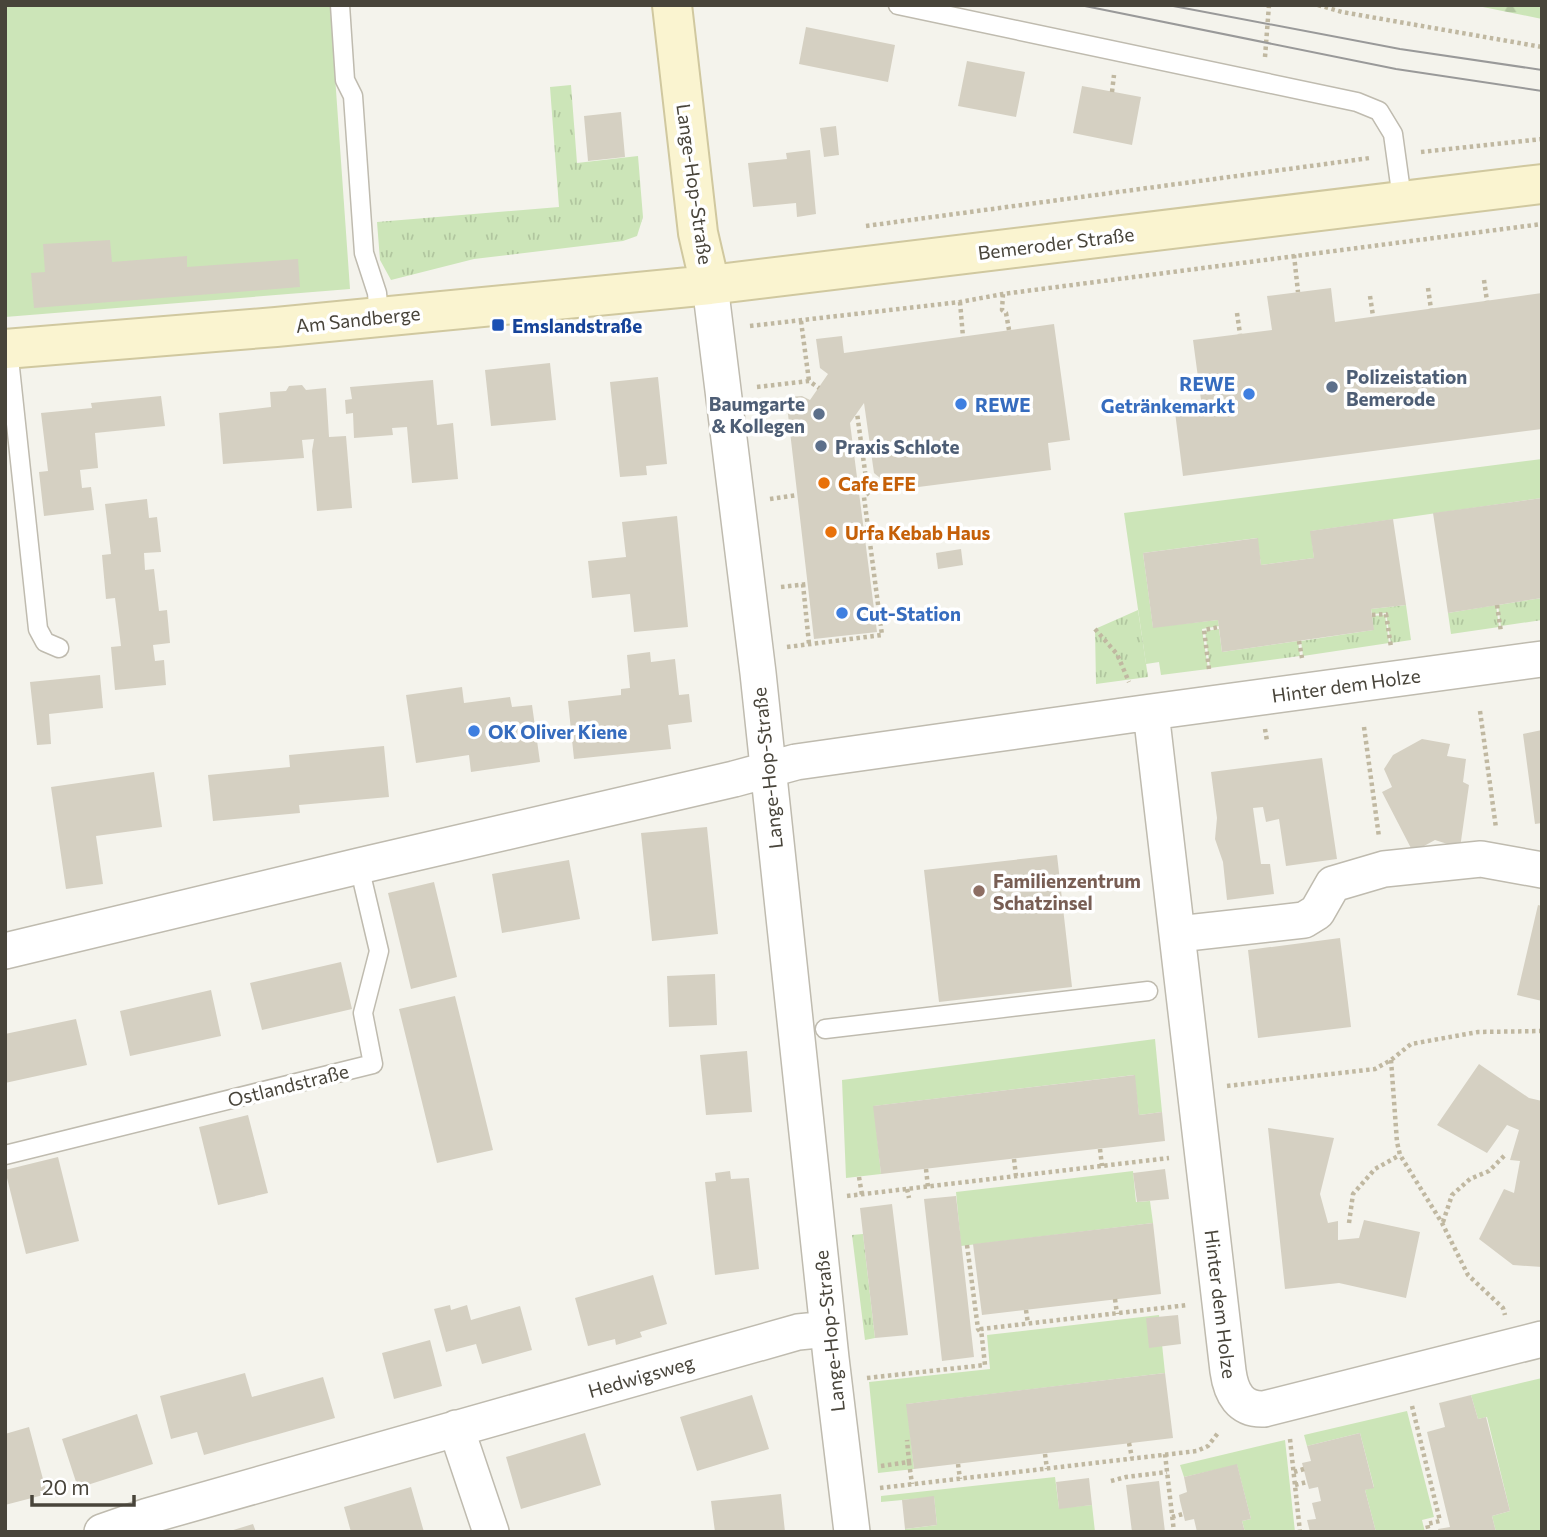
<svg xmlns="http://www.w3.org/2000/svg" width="1547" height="1537" font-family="Commissioner,sans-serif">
	<defs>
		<pattern id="grass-tufts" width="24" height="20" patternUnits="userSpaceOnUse" patternTransform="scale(1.75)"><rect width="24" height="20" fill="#cce5b8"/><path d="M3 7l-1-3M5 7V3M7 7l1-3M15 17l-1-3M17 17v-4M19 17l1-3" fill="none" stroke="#b1c69f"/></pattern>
		<pattern id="forest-firs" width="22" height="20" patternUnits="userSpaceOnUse" patternTransform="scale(1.75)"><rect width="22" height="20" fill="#cce5b8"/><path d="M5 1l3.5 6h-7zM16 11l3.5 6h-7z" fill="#b1c69f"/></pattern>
	</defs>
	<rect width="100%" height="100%" fill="#f4f3ec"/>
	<path fill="url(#grass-tufts)" d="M571,85L577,163L638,156L643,217L637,236L623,241L474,259L391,280L380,260L377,222L559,207L550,87Z
		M1542,598V620L1501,626L1498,605Z
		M1406,605L1411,640L1391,643L1386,613L1372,614L1371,609Z
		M1496,605L1499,627L1451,634L1448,613Z
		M1138,610L1148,677L1096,684L1095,629Z
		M1385,615L1389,643L1303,656L1301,641L1373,630L1372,616Z
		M1219,629L1222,652L1298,641L1300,656L1210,668L1205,631Z
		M863,1234L875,1338L865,1340L852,1235Z"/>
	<path fill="url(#forest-firs)" d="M1473,5H1542V19Z"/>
	<path fill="#cce5b8" d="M5,5H330L350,289L5,317Z
		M1542,459V498L1311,531L1314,558L1261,565L1257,538L1143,553L1153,627L1218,620L1219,626L1202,629L1208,669L1161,675L1159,662L1146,664L1124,513Z
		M1155,1039L1162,1112L1139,1115L1134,1075L874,1106L881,1174L846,1178L842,1080Z
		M1133,1171L1136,1202L1150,1201L1153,1223L961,1246L956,1192Z
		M1159,1315L1165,1373L907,1404L914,1469L878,1473L869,1382L990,1369L987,1335Z
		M1542,1378V1532H1496L1492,1516L1510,1511L1487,1417L1478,1419L1471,1395Z
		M1407,1411L1434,1517L1422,1520L1425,1532H1376L1365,1490L1374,1487L1360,1433L1307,1446L1304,1435Z
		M1285,1440L1295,1532H1245L1242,1521L1251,1519L1237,1465L1184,1477L1180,1465Z
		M1055,1477L1059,1508L1092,1505L1095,1532H905V1529L937,1525L934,1497L881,1502V1496Z"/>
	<path fill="#d5d0c2" d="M806,27L895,45L888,82L799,64Z
		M967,61L1025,72L1016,117L958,106Z
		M1082,86L1141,97L1132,145L1073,133Z
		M621,112L625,157L588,161L584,116Z
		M836,126L839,155L824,157L820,128Z
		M810,150L816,214L797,217L796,203L753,207L748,163L787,159L786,153Z
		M110,240L112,262L187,256V267L298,259L300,287L34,308L31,273L45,272L43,244Z
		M1331,288L1335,322L1542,293V429L1183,476L1174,404L1201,400L1193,340L1272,330L1267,296Z
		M1054,324L1070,440L1048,443L1051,470L895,490L874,473L864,403L850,423L877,632L814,639L786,397L802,396L810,400L828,374L820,368L816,339L842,336L844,353Z
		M550,363L556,420L491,426L485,370Z
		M658,377L667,464L646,466L647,475L620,477L610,382Z
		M433,380L437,425L453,423L458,479L412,483L407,427L392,428L393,435L354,438L353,413L346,414L345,400L352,399L350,387Z
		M302,385L306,390L326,388L329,437L346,436L352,508L317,511L312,451L314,439L302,440L304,458L223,464L219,413L271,407L270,392L286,391L289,386Z
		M161,396L165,426L95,433L98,468L80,470L82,488L91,487L94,510L44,516L39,472L48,471L41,413L92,408L91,403Z
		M1542,498V598L1448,613L1433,513Z
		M147,499L149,518L157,517L161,552L144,553L145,570L154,569L159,611L167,610L170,643L153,645L155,661L164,660L166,685L115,690L111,647L121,646L115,598L106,599L102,555L111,554L105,504Z
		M677,516L688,627L634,632L630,594L592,598L588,561L626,557L622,522Z
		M1393,519L1406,605L1371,609L1374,630L1222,652L1218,620L1153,628L1143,553L1258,538L1261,565L1314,558L1310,531Z
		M961,549L963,565L938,569L936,553Z
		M650,652L651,662L675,659L679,695L689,694L692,722L668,725L671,749L574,759L568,701L621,695V689L630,688L627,655Z
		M100,675L103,708L49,714L51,744L37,745L30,682Z
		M462,687L464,703L510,697L512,707L532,705L540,762L471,772L469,755L416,763L406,695Z
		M1542,730V823L1535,824L1523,734Z
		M1422,739L1450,744L1447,756L1466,759L1463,782L1469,785L1460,848L1435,840L1413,852L1382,792L1392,787L1384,769L1393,755Z
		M384,746L389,797L299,805L300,813L213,821L208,775L290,767L289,755Z
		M1322,758L1337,859L1286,866L1279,819L1266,822L1263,807L1253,808L1261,864H1270L1274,894L1227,900L1223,862L1215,839L1217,818L1211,772Z
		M154,772L162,827L96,836L103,884L66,889L51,787Z
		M707,827L718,934L652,941L641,833Z
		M1057,855L1072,987L939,1002L924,870Z
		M569,860L580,919L502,933L492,874Z
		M434,882L457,977L411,989L388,893Z
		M1538,905L1542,906V1001L1517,995Z
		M1340,938L1351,1027L1258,1038L1248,950Z
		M341,962L352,1009L262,1030L250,983Z
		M715,974L717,1025L669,1027L667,976Z
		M211,990L221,1036L130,1056L120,1011Z
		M455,996L493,1150L437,1163L399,1009Z
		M76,1019L87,1065L5,1083V1034Z
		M747,1051L752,1112L706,1115L700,1055Z
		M1479,1064L1529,1098L1542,1101V1267L1513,1265L1479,1239L1504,1189L1514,1193L1520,1161L1510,1160L1519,1130L1507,1125L1487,1153L1437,1125Z
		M1135,1075L1139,1115L1162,1112L1165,1141L881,1174L873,1106Z
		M248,1115L268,1193L218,1205L199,1127Z
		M1268,1128L1334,1138L1320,1194L1328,1223L1338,1221V1240L1359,1238L1364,1220L1420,1232L1406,1298L1339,1283L1285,1289Z
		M58,1157L79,1241L26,1254L5,1170Z
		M1165,1169L1169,1199L1137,1202L1133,1173Z
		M730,1171L731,1179L749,1178L759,1269L715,1275L705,1182L716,1181L715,1173Z
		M956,1196L974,1357L942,1361L924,1199Z
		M892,1204L908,1335L875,1338L860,1208Z
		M1153,1223L1161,1294L982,1315L973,1244Z
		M653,1275L667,1324L640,1332L642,1337L616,1345L615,1339L588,1346L575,1298Z
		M450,1305L451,1310L467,1305L471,1320L520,1306L532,1350L482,1364L476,1344L446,1352L434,1309Z
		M1178,1315L1181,1344L1149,1348L1146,1318Z
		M430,1340L442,1386L394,1399L382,1353Z
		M245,1373L252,1397L323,1377L335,1418L204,1455L197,1432L171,1439L160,1396Z
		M1165,1373L1173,1438L914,1469L906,1404Z
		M752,1395L769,1449L697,1471L680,1417Z
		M1471,1395L1478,1419L1486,1417L1510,1511L1492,1516L1496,1532H1439L1438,1529L1450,1527L1427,1432L1445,1427L1439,1403Z
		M137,1414L153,1464L78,1488L62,1439Z
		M29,1427L47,1494L5,1505V1434Z
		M585,1433L601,1485L521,1509L506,1457Z
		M1360,1433L1374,1488L1365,1490L1376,1532H1310L1307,1520L1316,1519L1312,1503L1321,1501L1318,1487L1309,1489L1307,1482L1302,1463L1311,1461L1307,1446Z
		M1237,1464L1251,1519L1242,1521L1245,1532H1197L1194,1519L1185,1521L1180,1501L1179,1495L1187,1492L1184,1477Z
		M1089,1478L1092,1505L1059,1509L1056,1482Z
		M1159,1481L1165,1532H1132L1126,1485Z
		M411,1487L424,1532H351L344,1507Z
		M781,1494L785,1532H715L711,1501Z
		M934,1496L937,1525L905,1529L902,1500Z
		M253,1524L256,1532H231L230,1531Z"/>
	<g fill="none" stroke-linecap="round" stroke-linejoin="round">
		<g stroke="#bfbbaf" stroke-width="21">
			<path id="lane" d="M340,5L345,80L353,96L364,253L377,293L379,317
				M898,5L1357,102L1379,111L1393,134L1402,199
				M8,349L38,629L45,642L59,648
				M825,1029L1148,991
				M5,1155L373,1064L363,1013L379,951L359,866"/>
		</g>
		<g stroke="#bfbbaf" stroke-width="38">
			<path id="street" d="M710,285L758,673L831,1358L852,1532
				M1542,659L1151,712L1228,1371C1231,1393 1240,1410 1264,1409L1542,1339
				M1178,934L1304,920L1317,912L1333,884L1384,869L1481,859L1542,870
				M5,951L359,866L734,779L796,762L1151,712
				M456,1428L491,1532
				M102,1532L148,1516L798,1332L828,1329"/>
		</g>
		<g stroke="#d0c89f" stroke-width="42">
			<path id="secondary" d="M672,5L698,233L710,285
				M5,349L276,327L710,285L1542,184"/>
		</g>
		<path stroke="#c0b8a1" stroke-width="4.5" stroke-dasharray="3.5 3.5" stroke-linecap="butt" d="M1318,5L1342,12L1542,47
			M1265,57L1269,5
			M1112,92L1114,75
			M1421,152L1542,139
			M866,226L1370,158
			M1294,255L1298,292
			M1484,280L1487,301
			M1428,288L1431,309
			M1003,294L1002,310L1006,313L1009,330
			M1370,296L1373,316
			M960,302L963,337
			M1237,313L1240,334
			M801,321L809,381
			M750,326L960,302L1003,294L1542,224
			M757,387L809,381L819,388
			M770,499L797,495
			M803,584L809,644
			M781,587L808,584
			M1497,605L1501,632
			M1372,615L1386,614L1391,647
			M1095,629L1117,654L1129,682
			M1299,641L1302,658
			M787,647L882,635L864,497L868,493L857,413
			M1209,669L1204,630L1219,627
			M1480,711L1496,828
			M1364,727L1379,837
			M1265,729L1267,741
			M1391,1060L1397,1142L1400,1155L1442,1223L1468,1275L1503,1308L1505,1315
			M1227,1086L1375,1069L1391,1060L1411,1044L1478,1032L1542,1031
			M1100,1149L1102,1166
			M1014,1159L1016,1176
			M926,1169L928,1187
			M859,1177L862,1195
			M907,1189L909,1198
			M847,1196L1169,1158
			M1443,1222L1452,1195L1470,1179L1489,1171L1506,1154
			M1349,1223L1353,1194L1375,1169L1400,1155
			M967,1245L978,1329L981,1333
			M1115,1299L1117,1314
			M1026,1310L1028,1324
			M867,1378L985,1365L981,1329L1188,1305
			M1412,1406L1440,1521L1427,1524L1429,1532
			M1290,1439L1300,1532
			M1129,1443L1132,1458
			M1045,1454L1047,1469
			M1165,1454L1174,1532
			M909,1462L912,1484
			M958,1464L960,1479
			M881,1466L909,1462L907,1440
			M1294,1472L1304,1469
			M1111,1481L1126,1477L1167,1472
			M1295,1485L1307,1482
			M880,1488L1197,1451L1208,1446L1218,1433
			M1172,1517L1183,1514"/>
		<use href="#lane" stroke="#fff" stroke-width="18"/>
		<use href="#street" stroke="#fff" stroke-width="35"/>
		<use href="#secondary" stroke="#faf4d0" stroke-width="38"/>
		<path stroke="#999" stroke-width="2" d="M1080,5L1396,69L1542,91
			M1168,5L1400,49L1542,70"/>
	</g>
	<rect fill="#1a4fb4" stroke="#fff" stroke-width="2.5" x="491" y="318" width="14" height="14" rx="3.5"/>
	<g fill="#5c6f8a" stroke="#fff" stroke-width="2.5">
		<circle cx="1332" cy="387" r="7"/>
		<circle cx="819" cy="414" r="7"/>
		<circle cx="821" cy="446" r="7"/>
	</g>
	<g fill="#3f7fe0" stroke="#fff" stroke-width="2.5">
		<circle cx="1249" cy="394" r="7"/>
		<circle cx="961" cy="404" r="7"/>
		<circle cx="842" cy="613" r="7"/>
		<circle cx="474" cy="731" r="7"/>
	</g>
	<g fill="#e8710a" stroke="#fff" stroke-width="2.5">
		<circle cx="824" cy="483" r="7"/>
		<circle cx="831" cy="532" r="7"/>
	</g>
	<circle fill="#8d6e63" stroke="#fff" stroke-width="2.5" cx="979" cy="891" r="7"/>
	<g text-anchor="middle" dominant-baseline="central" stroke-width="7" stroke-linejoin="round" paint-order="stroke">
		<g font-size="19" fill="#48443a" stroke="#fff">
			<text transform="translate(695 184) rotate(82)">Lange-Hop-Straße</text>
			<text transform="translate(1056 243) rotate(-7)">Bemeroder Straße</text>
			<text transform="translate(358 319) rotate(-6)">Am Sandberge</text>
			<text transform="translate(1346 685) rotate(-8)">Hinter dem Holze</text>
			<text transform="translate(767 768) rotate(-96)">Lange-Hop-Straße</text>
			<text transform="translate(288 1085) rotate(-14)">Ostlandstraße</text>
			<text transform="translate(1221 1304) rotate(83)">Hinter dem Holze</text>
			<text transform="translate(829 1331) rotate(-96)">Lange-Hop-Straße</text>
			<text transform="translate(641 1376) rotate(-16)">Hedwigsweg</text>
		</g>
		<g font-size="19" font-weight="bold" fill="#164399" stroke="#fff" text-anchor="start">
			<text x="512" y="325">Emslandstraße</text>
		</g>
		<g font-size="19" font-weight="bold" fill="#4e5e75" stroke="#fff" text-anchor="start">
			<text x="1346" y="376">Polizeistation<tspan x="1346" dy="22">Bemerode</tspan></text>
			<text x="805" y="403" text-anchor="end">Baumgarte<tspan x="805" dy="22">&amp; Kollegen</tspan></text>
			<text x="835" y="446">Praxis Schlote</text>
		</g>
		<g font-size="19" font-weight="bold" fill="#366cbe" stroke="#fff" text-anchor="start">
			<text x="1235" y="383" text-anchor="end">REWE<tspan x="1235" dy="22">Getränkemarkt</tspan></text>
			<text x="975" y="404">REWE</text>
			<text x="856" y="613">Cut-Station</text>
			<text x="488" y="731">OK Oliver Kiene</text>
		</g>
		<g font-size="19" font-weight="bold" fill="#c56008" stroke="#fff" text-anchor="start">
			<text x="838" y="483">Cafe EFE</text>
			<text x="845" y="532">Urfa Kebab Haus</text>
		</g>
		<g font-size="19" font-weight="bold" fill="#785e54" stroke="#fff" text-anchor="start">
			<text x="993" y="880">Familienzentrum<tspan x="993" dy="22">Schatzinsel</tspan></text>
		</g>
	</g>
	<rect width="1547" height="1537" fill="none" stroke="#48443a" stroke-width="14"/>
	<path d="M32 1495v10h102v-10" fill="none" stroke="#48443a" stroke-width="3.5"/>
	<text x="42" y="1495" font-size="21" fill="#48443a" stroke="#ffffff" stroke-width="5" paint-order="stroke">20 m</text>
</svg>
